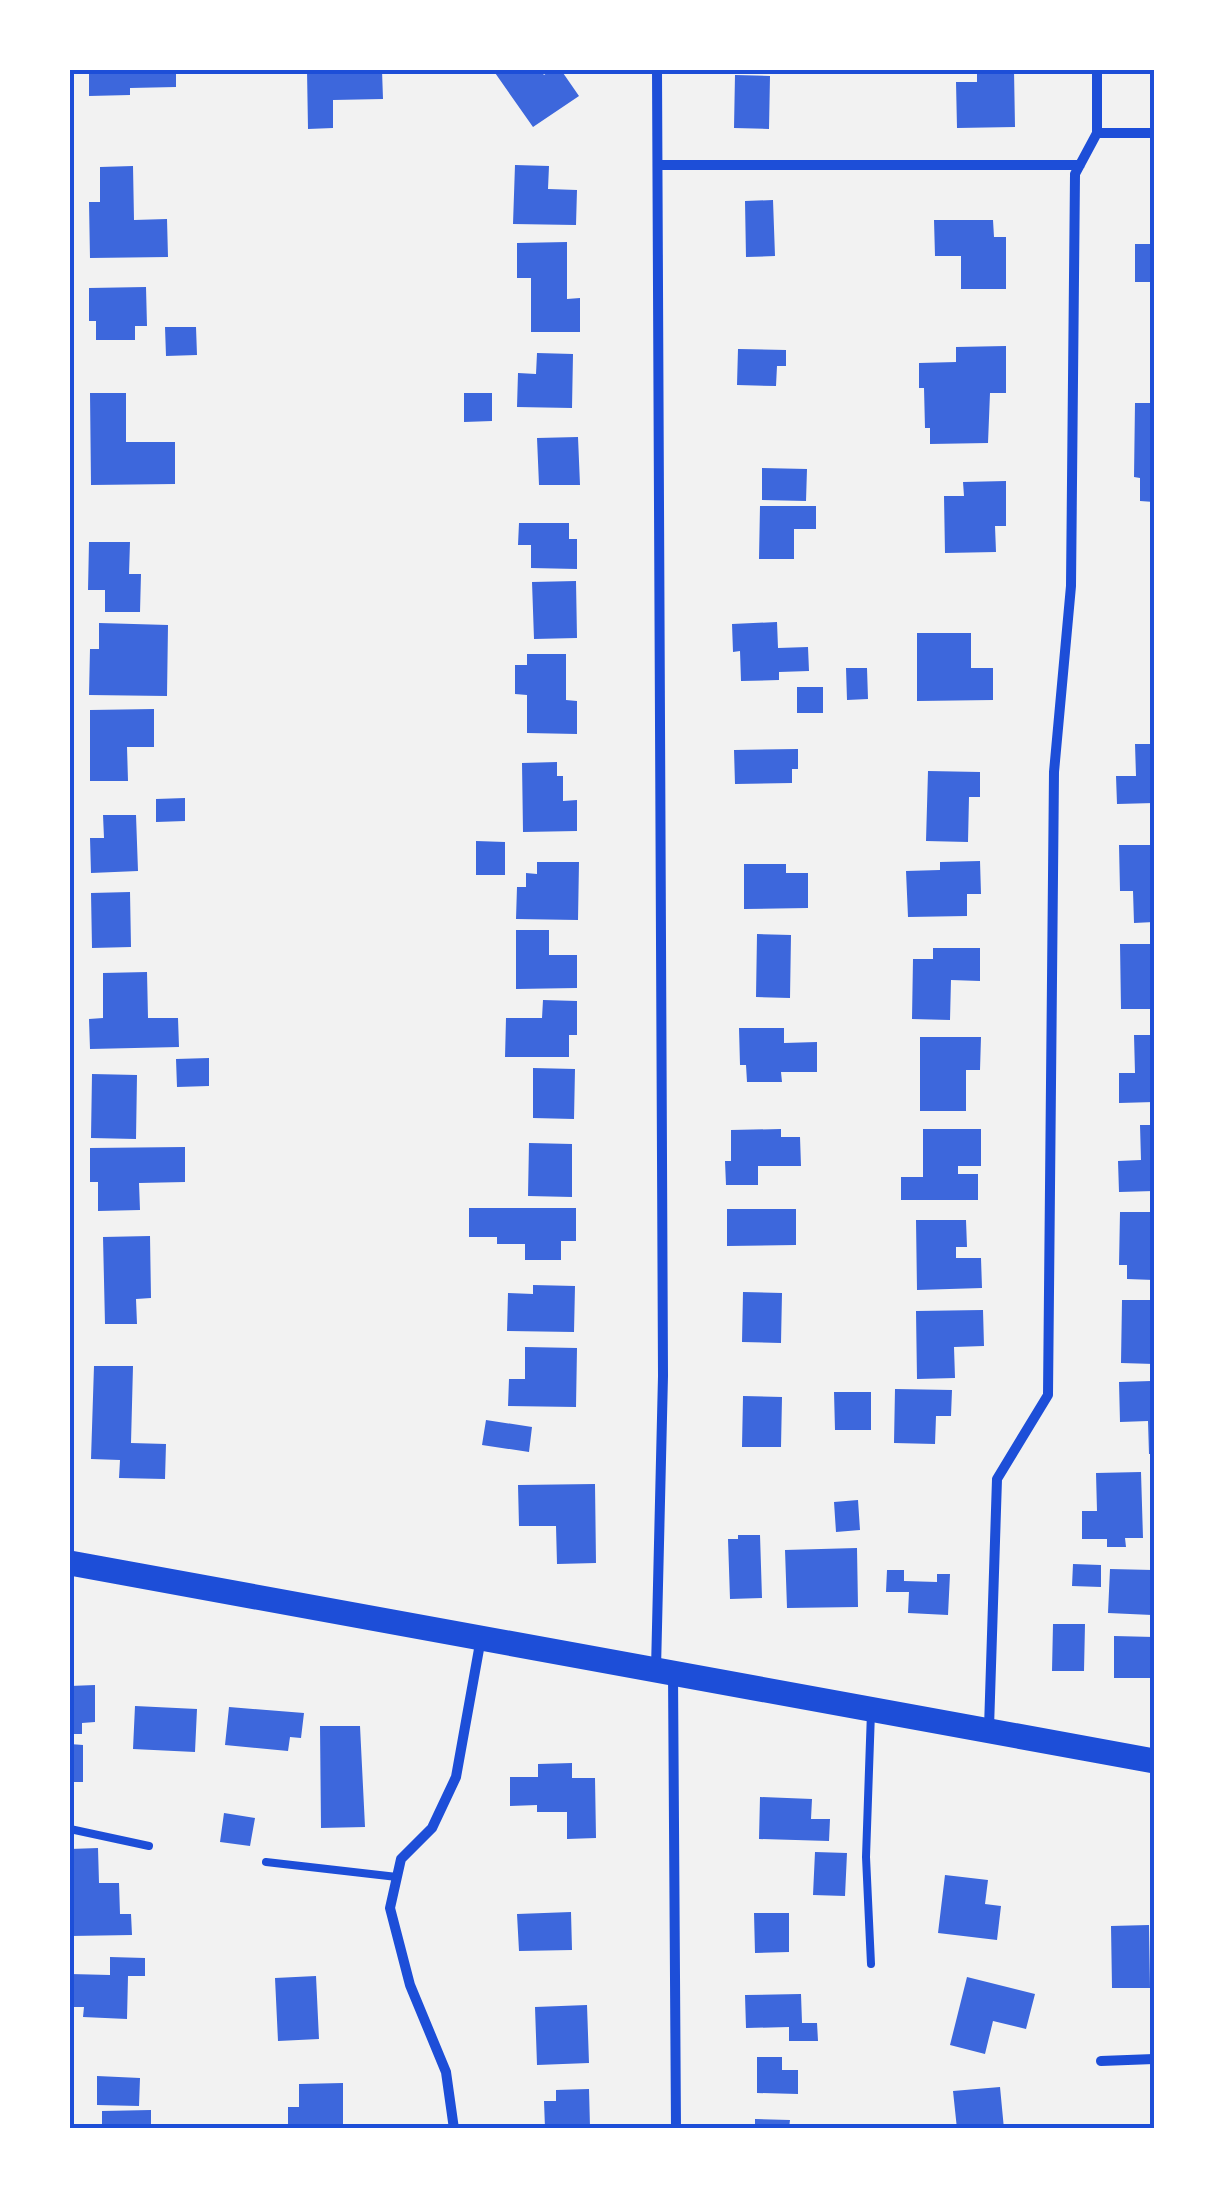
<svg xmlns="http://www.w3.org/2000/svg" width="1224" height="2199" font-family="Figtree,sans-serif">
	<rect width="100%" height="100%" fill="#f2f2f2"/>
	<path fill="#3d67dc" d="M89,70H176V87L130,88V95L89,96Z
		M307,70H382L383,99L333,100V128L308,129Z
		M493,70H540L544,75L551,70H561L579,96L533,127Z
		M977,70H1014L1015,127L957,128L956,82H977Z
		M735,75L770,76L769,129L734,128Z
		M515,165L549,166L548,189L577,190L576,225L513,224Z
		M133,166L134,220L167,219L168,257L90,258L89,202H100V167Z
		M773,200L775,256L746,257L745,201Z
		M934,220H993L994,237H1006V289H961V256H935Z
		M567,242V299L580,298V332H531V278H517V243Z
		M1135,244H1154V282H1135Z
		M146,287L147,326H135V340H96V321H89V288Z
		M165,327H196L197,355L166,356Z
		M1006,346V393H990L988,443L930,444V428H925L924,388H919V363L956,362V347Z
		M738,349L786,350V366H777L776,386L737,385Z
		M537,353L573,354L572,408L517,407L518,373L536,374Z
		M90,393H126V442H175V484L91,485Z
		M464,393H492V421L464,422Z
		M1135,403H1154V502L1140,501V478L1134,477Z
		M578,437L580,485H539L537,438Z
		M762,468L807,469L806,501L762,500Z
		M1006,481V526H995L996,552L945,553L944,496H964L963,482Z
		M760,506H816V529H794V559H759Z
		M519,523H569V539H577V569L531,568V545H518Z
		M89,542H130L129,574H141L140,612H105V590H88Z
		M576,581L577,638L534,639L532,582Z
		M777,622L778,648L808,647L809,671L779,672V680L741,681L740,651L733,652L732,624Z
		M99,623L168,625L167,696L89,695L90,649H99Z
		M917,633H971V668H993V700L917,701Z
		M527,654H566V700L577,701V734L527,733V695L515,694V665H527Z
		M846,668H867L868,699L847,700Z
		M797,687H823V713H797Z
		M154,709V747H127L128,781H90V710Z
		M1135,744H1154V803L1117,804L1116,776H1136Z
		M798,749V769H792V783L735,784L734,750Z
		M557,762V776H563V801L577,800V831L523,832L522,763Z
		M928,771L980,772V797H969L968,842L926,841Z
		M185,798V821L156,822V799Z
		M103,815H136L138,871L91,873L90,838H104Z
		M476,841L505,842V875H476Z
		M1119,845H1154V922L1134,923L1133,891H1120Z
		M980,861L981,894H967V916L908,917L906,871L940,870V862Z
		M537,862H579L578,920L516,919L517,887H526V873L537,874Z
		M744,864H786V873H808V908L744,909Z
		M130,892L131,947L92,948L91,893Z
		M516,930H549V955H577V988L516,989Z
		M757,934L791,935L790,998L756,997Z
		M1120,944H1154V1009H1121Z
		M933,948H980V981L951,980L950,1020L912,1019L913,959H933Z
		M147,972L148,1018H178L179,1047L90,1049L89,1019L103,1018V973Z
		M543,1000L577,1001V1035H569V1057H505L506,1018H542Z
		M739,1028H784V1043L817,1042V1072H781L782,1082H747L746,1065H740Z
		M1134,1035H1154V1102L1119,1103V1073H1135Z
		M920,1037H981L980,1070H966V1111H920Z
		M209,1058V1086L177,1087L176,1059Z
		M533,1068L575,1069L574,1119L533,1118Z
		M92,1074L137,1075L136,1139L91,1138Z
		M1140,1125H1154V1191L1119,1192L1118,1161L1141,1160Z
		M781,1129V1137H800L801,1166H758V1185H726L725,1161H731V1130Z
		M923,1129H981V1166H958V1174H978V1200H901V1177H923Z
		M529,1143L572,1144V1197L528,1196Z
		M185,1147V1182L139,1183L140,1210L98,1211V1182H90V1148Z
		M469,1208H576V1241H561V1260H525V1244H497V1237H469Z
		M727,1209H796V1245L727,1246Z
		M1120,1212H1154V1280L1127,1279V1265H1119Z
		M916,1220H966L967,1247H956V1258H981L982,1288L917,1290Z
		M150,1236L151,1298L136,1299L137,1324H105L103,1237Z
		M533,1285L575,1286L574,1332L507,1331L508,1293L533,1294Z
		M743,1292L782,1293L781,1343L742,1342Z
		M1122,1300H1154V1364L1121,1363Z
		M983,1310L984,1346L954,1347L955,1378L917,1379L916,1311Z
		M525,1347L577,1348L576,1407L508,1406L509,1379H525Z
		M94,1366H133L131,1443L166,1444L165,1479L119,1478L120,1460L91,1459Z
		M1151,1381V1387H1154V1454H1149L1148,1421L1120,1422L1119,1382Z
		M895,1389L952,1390L951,1416H936L935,1444L894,1443Z
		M834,1392H871V1430H835Z
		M743,1396L782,1397L781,1447H742Z
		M486,1420L532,1427L529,1452L482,1445Z
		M1141,1472L1143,1538H1125L1126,1547H1107V1539H1082V1511H1097L1096,1473Z
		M595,1484L596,1563L557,1564L556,1526H519L518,1485Z
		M858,1500L860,1530L836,1532L834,1502Z
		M738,1535H760L762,1598L730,1599L728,1539H738Z
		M857,1548L858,1607L787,1608L785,1550Z
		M1073,1564L1101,1565V1587L1072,1586Z
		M1110,1569L1153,1570L1152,1615L1108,1613Z
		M887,1570H904V1581L937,1582V1574H950L948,1615L908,1613L909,1592H886Z
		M1053,1624H1085L1084,1671H1052Z
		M1114,1636L1154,1637V1678H1114Z
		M95,1685V1722L82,1723V1734H71L70,1686Z
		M135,1706L197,1709L195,1752L133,1749Z
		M229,1707L304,1713L301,1738L290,1737L288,1751L225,1745Z
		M320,1726H360L365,1827L321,1828Z
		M70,1744L83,1745V1782H70Z
		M572,1763V1778H595L596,1838L567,1839V1812H537V1805L510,1806V1777H538V1764Z
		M760,1797L812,1799L811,1819H830L829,1841L759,1839Z
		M224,1813L255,1818L250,1846L220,1842Z
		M98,1848L99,1883H119L120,1914H131L132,1935L70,1936V1849Z
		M815,1852L847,1853L845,1896L813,1895Z
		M945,1875L988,1880L985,1904L1001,1906L997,1940L938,1933Z
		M571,1912L572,1950L519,1951L517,1914Z
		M754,1913H789V1952L755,1953Z
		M1149,1925L1150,1988H1112L1111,1926Z
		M110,1957L145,1958V1976H128L127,2019L83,2017L84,2007H70V1974L110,1975Z
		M316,1976L319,2039L278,2041L275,1978Z
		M967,1977L1035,1994L1026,2029L993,2021L985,2054L950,2045Z
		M801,1994L802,2023H817L818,2041H789V2027L746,2028L745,1995Z
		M587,2005L589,2063L537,2065L535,2007Z
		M757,2057H782V2070H798V2094L757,2093Z
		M97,2076L140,2078L139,2106L97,2105Z
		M343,2083V2129H288V2107H299V2084Z
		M1000,2087L1004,2129H957L953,2091Z
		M589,2089L590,2127L545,2128L544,2101H556V2090Z
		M151,2110V2129H102V2111Z
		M755,2119L790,2120L789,2129H755Z"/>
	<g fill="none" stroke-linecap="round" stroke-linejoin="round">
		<path stroke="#1d4ed8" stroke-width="8" d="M70,1829L149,1846
			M266,1862L397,1877
			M871,1964L866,1857L871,1712"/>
		<path stroke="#1d4ed8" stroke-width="10" d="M1097,133H1154
			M659,165H1080
			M656,1669L663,1376L657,70
			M673,1673L676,2129
			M989,1728L997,1479L1048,1395L1054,772L1071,586L1075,174L1097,133V70
			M1101,2061L1154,2059
			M454,2129L446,2072L410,1985L390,1908L401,1859L432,1828L456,1777L481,1638"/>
		<path stroke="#1d4ed8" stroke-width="25" d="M70,1563L1154,1761"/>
	</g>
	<rect width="1224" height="2199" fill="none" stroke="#ffffff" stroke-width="145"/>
	<rect x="72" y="72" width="1080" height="2054" fill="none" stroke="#1d4ed8" stroke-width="4"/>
</svg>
